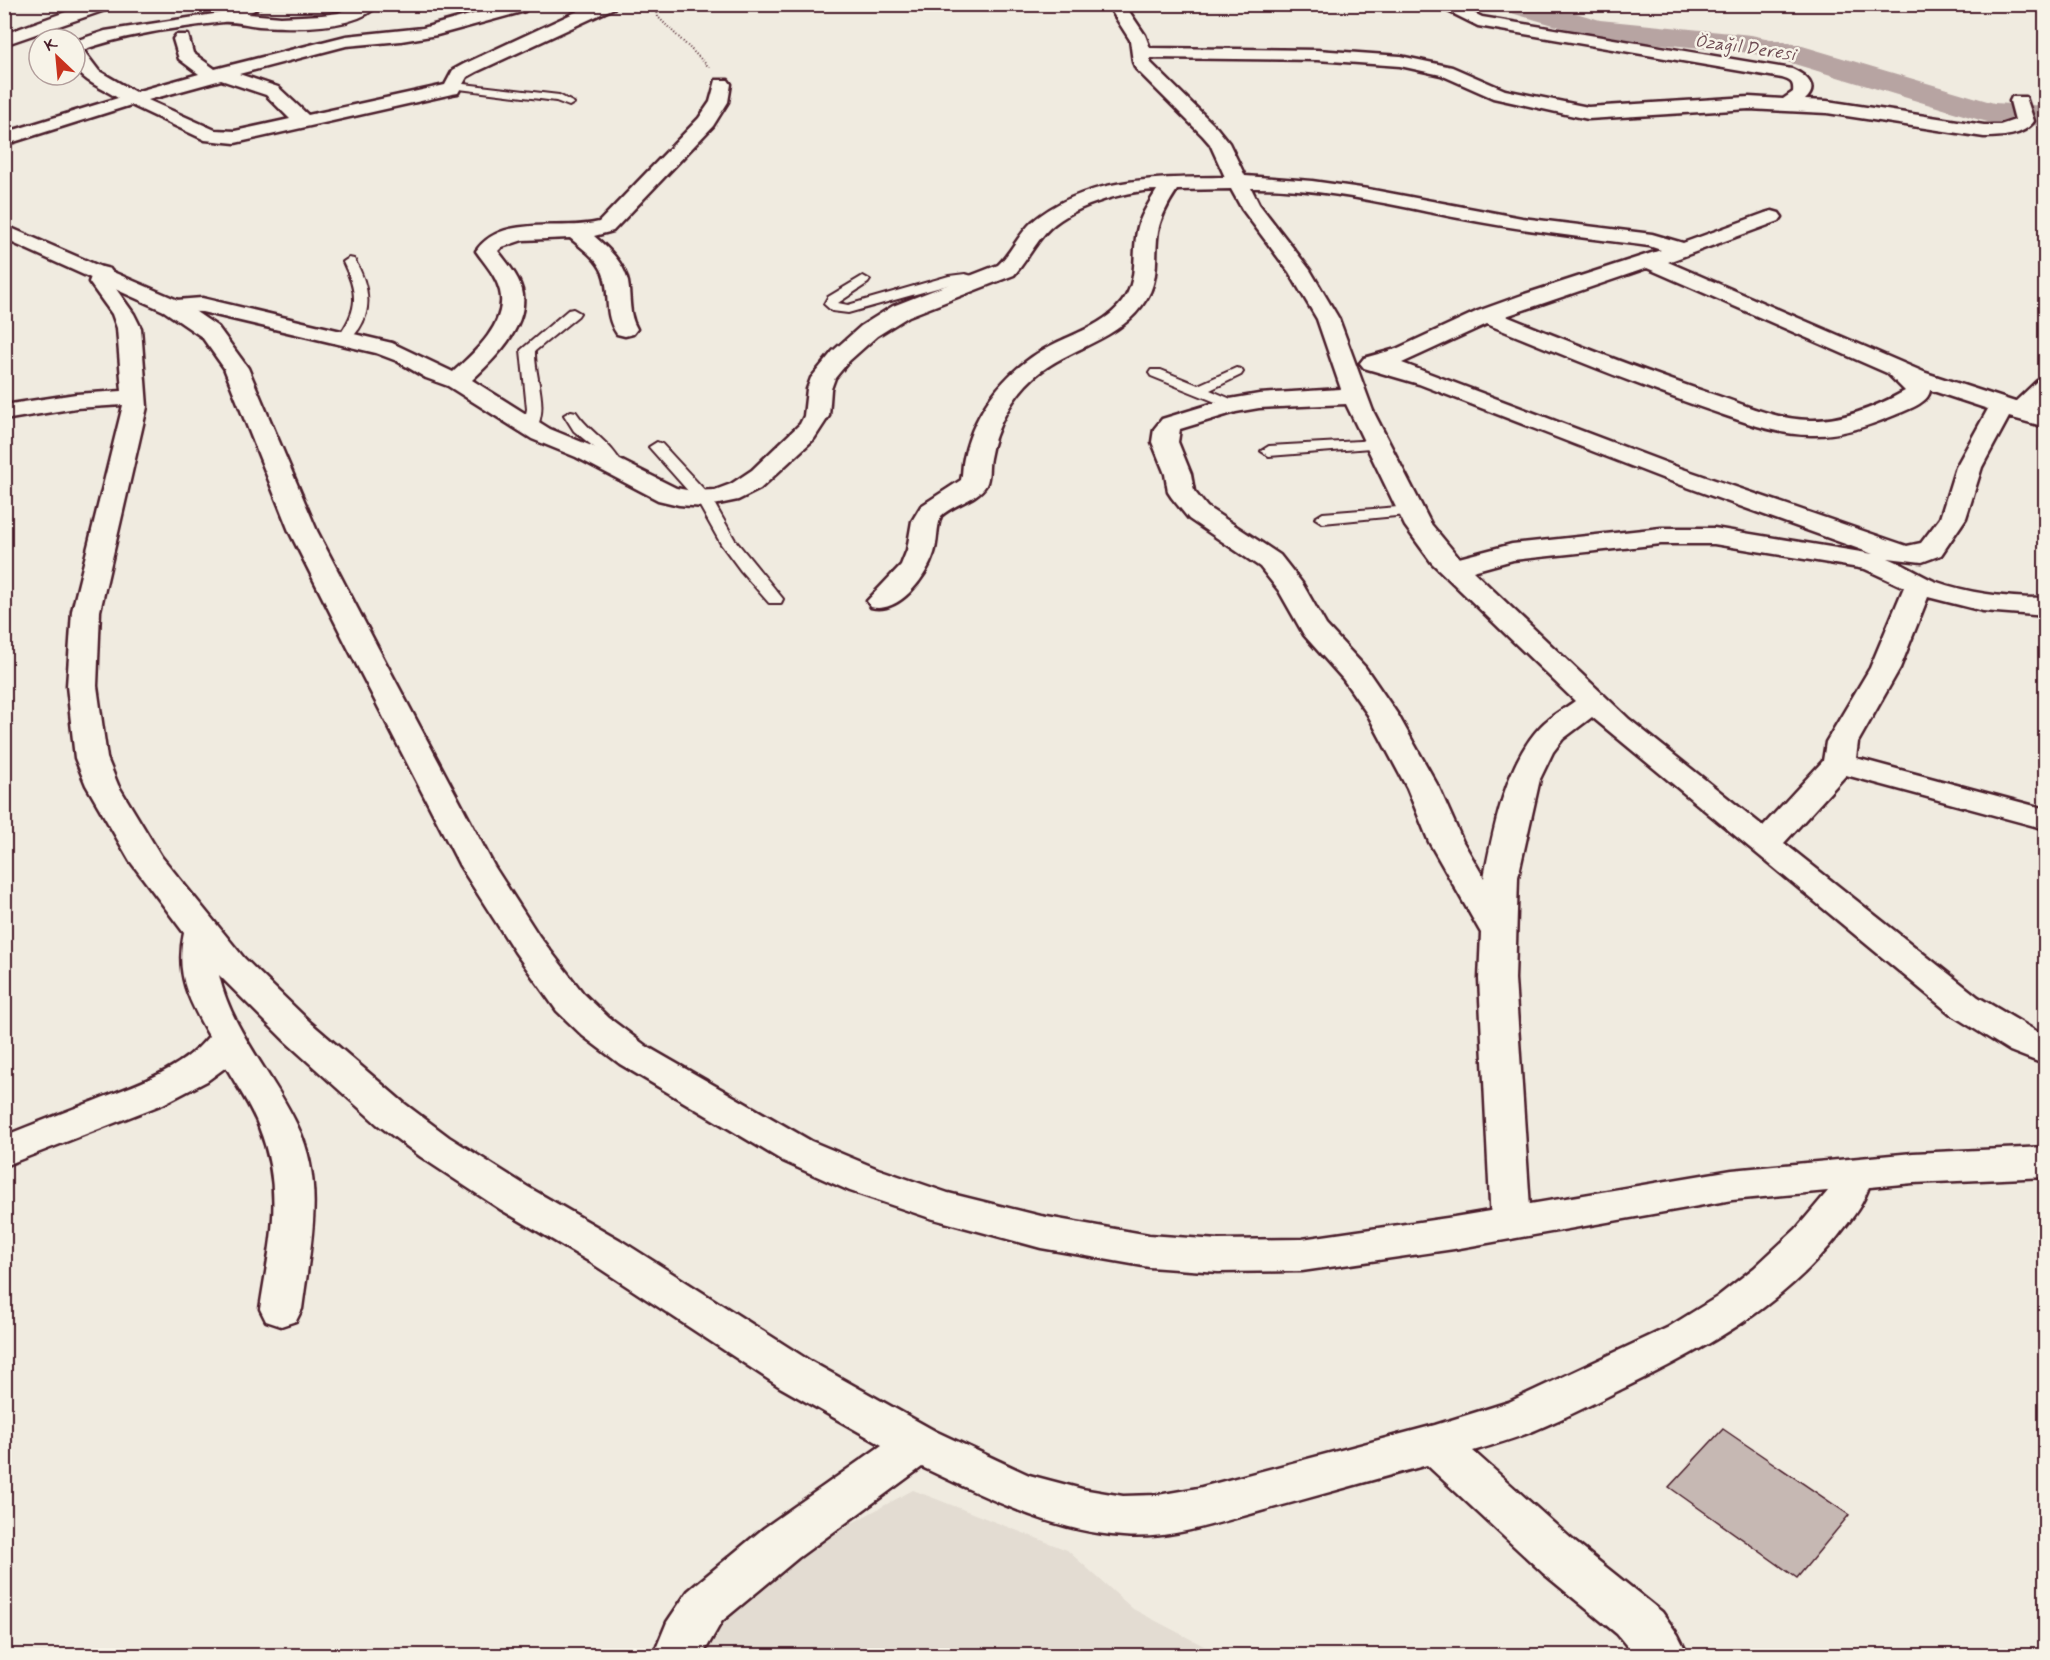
<svg xmlns="http://www.w3.org/2000/svg" width="2050" height="1660" font-family="Mynerve,sans-serif">
	<rect width="100%" height="100%" fill="#f0ebe0"/>
	<filter id="ink" filterUnits="userSpaceOnUse"><feTurbulence type="fractalNoise" baseFrequency=".0167" numOctaves="2"/><feDisplacementMap in="SourceGraphic" scale="12" xChannelSelector="R" yChannelSelector="G"/><feConvolveMatrix kernelMatrix="1 2 1 2 8 2 1 2 1" color-interpolation-filters="sRGB"/></filter>
	<g filter="url(#ink)">
		<path fill="#e3dcd2" d="M913,1490L1067,1550L1133,1609L1221,1655L700,1656L704,1643L789,1557Z"/>
		<g fill="none" stroke-linecap="round" stroke-linejoin="round">
			<path fill="#b7a4a2" fill-rule="evenodd" d="M1497,4H1545L1600,20L1751,35L1799,45L1994,103L2046,106V126L1992,123L1980,120L1781,60L1751,53L1598,38L1501,10Z"/>
		</g>
		<path fill="#c6b8b3" stroke="#4a1f2b" stroke-width="1.5" d="M1723,1429L1849,1515L1797,1578L1669,1487Z"/>
		<g fill="none" stroke-linecap="round" stroke-linejoin="round">
			<g stroke="#4a1f2b" stroke-width="4">
				<path id="lane" d="M455,83L559,95L574,103L569,106L556,101L451,88V84Z
					M349,258L354,259C367,281 374,306 359,329C355,334 352,339 345,341L338,337C359,309 358,293 343,262Z
					M965,274L983,279L985,282L978,286L964,282L955,283L848,313L832,311L824,304L828,297L863,276L870,280L868,283L838,303L848,305L949,276Z
					M573,309L580,313L578,316L535,351C534,377 550,407 535,431H525L523,428L527,409L521,350L568,310Z
					M1236,368L1241,369L1243,372L1241,375L1210,390L1238,402L1240,405L1233,409L1151,376L1149,373L1151,370H1161L1198,385Z
					M571,411L576,412C590,433 612,443 623,466L620,469H610L600,452L574,431L564,415Z
					M1378,440L1385,444L1383,447L1269,456L1261,451L1269,446Z
					M657,442L662,444L710,496L735,540L783,599L781,603H769L741,571L721,544L697,501L649,447Z
					M1411,506L1417,508L1419,511L1417,514L1323,523L1315,518L1323,513Z"/>
			</g>
			<g stroke="#4a1f2b" stroke-width="5">
				<path id="street" d="M88,4H113L111,8L4,45V34Z
					M242,4H264L248,14L281,17L322,15L338,13L358,4H379C357,31 290,28 259,26C248,25 234,21 223,22C176,28 126,34 83,50L99,71L135,92L199,74L179,59L173,39L176,35H188L193,53L215,69L346,36L423,28L509,4H526L527,7L525,11L437,35L401,41L346,46L239,74L278,87L308,115L445,85L453,70L464,64L593,4H616L614,8L476,72L467,77L458,93L452,94L235,143L205,140L131,105L4,145V133L118,98C106,90 80,80 75,66C73,59 75,48 75,41L105,31L227,12ZM221,80L266,95L290,119L235,131L215,130L148,100Z
					M1107,4H1124L1145,35L1150,48L1317,50L1400,56L1452,67L1505,90L1588,107L1749,97L1783,99L1793,92C1794,82 1791,81 1782,78L1478,26L1434,4H1456L1482,17L1792,69C1806,75 1820,87 1805,100L1827,101L1984,125H2000L2015,120L2010,101L2012,97H2026L2034,121C2024,136 2001,137 1984,137L1827,113L1749,109L1588,119L1493,98L1441,75L1400,66L1317,60L1150,58L1151,63L1217,128L1229,143L1245,176L1312,181L1368,189L1522,218L1652,234L1683,243L1765,213L1772,211L1779,213L1782,217L1779,221L1668,262L1926,373L2015,402L2037,381L2046,379V400L2036,409L2046,412V427L2009,417L1982,467L1966,518L1941,555L1922,562L1888,558C1904,564 1918,574 1934,581C1970,594 2008,598 2046,598V616L1983,611L1928,597L1900,668L1858,742L1856,758L2046,809V829L1846,775L1784,843L1978,997L2046,1037V1065L2010,1051L1952,1015L1592,717L1563,739L1553,752L1540,779L1518,877L1515,979L1531,1223L1525,1234L1511,1239L1497,1234L1491,1223L1479,979L1481,933L1429,842L1407,788L1368,715L1343,679L1304,635L1279,591L1260,567L1189,519L1172,498L1168,492L1165,474L1152,442L1154,429L1162,419L1224,400L1259,394L1341,389L1317,319L1289,272L1242,209L1231,189L1177,190C1169,202 1161,216 1158,231C1154,255 1160,276 1147,298C1121,342 1068,346 1033,378C1011,398 995,429 990,458C988,467 990,477 986,485C977,500 953,504 941,516C936,528 938,541 934,553C926,578 899,614 871,607L867,601L901,565L907,550L912,521L921,506L961,480C963,473 962,465 964,458C975,407 1010,365 1056,343C1079,332 1106,323 1122,302C1139,280 1132,256 1137,231C1140,216 1149,203 1157,190C1123,191 1068,207 1045,233C1033,246 1026,262 1014,275L909,316L877,336L849,361L835,378L831,389L829,416L814,439L760,489L738,500L704,507L679,505L658,500L576,457L532,439L448,386L426,378L397,361L376,353L202,312L164,311L161,306L164,301L202,298L392,343L453,372C474,353 508,323 500,291C496,275 485,264 476,251C502,213 560,232 599,222L699,118L710,102L716,80H728L731,84L728,102L713,126L613,231L594,236C608,248 624,263 628,282C631,299 628,314 637,329L633,334L625,336L617,334C603,314 611,294 603,273C597,258 582,248 570,238L523,240L502,247L498,251C508,264 521,279 523,295C527,328 494,359 472,380L550,429L594,447L676,488L692,491L715,490L731,484L752,470L800,424L804,416L807,389L811,378L833,351L861,326L893,306L998,265C1011,253 1019,234 1032,222C1087,176 1158,178 1225,177L1210,144L1203,136L1136,69L1133,62L1130,40ZM1251,188C1322,187 1395,206 1464,219C1525,231 1587,238 1649,246L1661,250L1525,294L1478,311L1396,349L1364,358L1360,363L1364,368L1419,384L1662,478L1873,554L1714,528H1661L1512,544L1459,558L1431,524L1373,411L1339,319L1310,270L1259,204ZM1647,268L1887,373L1905,391C1876,407 1843,421 1810,420C1779,420 1750,407 1721,397C1648,373 1577,345 1506,316ZM1487,324C1560,354 1634,384 1709,410C1742,421 1776,435 1811,435C1840,436 1869,426 1895,415C1907,410 1929,403 1930,390L1988,409L1956,467L1940,518L1921,543L1907,546L1680,468L1402,363ZM1346,404L1405,526L1432,563L1575,701C1564,709 1550,716 1541,726C1506,762 1493,831 1484,878L1463,842L1439,788L1398,715L1365,667L1326,625L1302,583L1280,555L1207,507L1194,491L1191,474L1178,442L1180,429L1236,412L1259,408ZM1661,544H1714L1865,569L1904,587L1870,668L1826,742L1823,761L1763,826L1629,719L1473,571L1513,560Z
					M102,267L110,269L113,274L111,282L134,314L141,328L147,407L100,611L97,686L107,758L118,785L161,856L244,958L311,1023L405,1104L449,1137L528,1187L620,1240L810,1361L935,1431L1029,1475L1082,1489L1123,1496L1158,1495L1198,1488L1435,1425L1509,1402L1667,1328L1717,1297L1754,1268L1796,1229L1828,1191L1839,1164L1853,1159L1867,1164L1873,1174C1865,1203 1856,1213 1838,1236C1779,1309 1706,1348 1624,1388C1596,1402 1567,1417 1538,1429C1518,1438 1495,1444 1473,1451L1576,1543L1662,1612L1678,1635L1686,1651L1685,1656H1635L1617,1634L1543,1573L1427,1465C1372,1480 1316,1496 1261,1511C1216,1523 1169,1540 1123,1536C1051,1531 986,1497 922,1467L798,1558L722,1621L702,1656H653L667,1622L688,1591L764,1528L882,1445L780,1387L590,1262L500,1209L421,1157L377,1124L285,1041L219,975C231,1030 273,1074 297,1125C326,1184 310,1246 302,1309L296,1321L281,1326L266,1321L260,1309C270,1242 285,1193 259,1127C251,1106 237,1086 226,1067L207,1081L163,1104L4,1166V1136C34,1124 64,1112 94,1101C134,1085 181,1071 209,1036C189,1001 175,975 184,933L130,861L86,785L75,758L67,686L72,611L123,405L76,408L4,420V405L76,394L122,391L117,328L112,314L89,282L94,269Z"/>
			</g>
			<g stroke="#4a1f2b" stroke-width="5">
				<path id="secondary" d="M4,225L180,301L218,327L248,368L317,531L378,648L494,866L539,936L583,993L609,1018L646,1046L811,1141L878,1169L948,1193L1041,1216L1149,1235L1218,1240L1302,1239L1454,1217L1732,1170L1913,1153L2046,1147V1177L1913,1183L1732,1200L1454,1249L1302,1271L1218,1272L1149,1267L1041,1248L930,1218L850,1191L783,1161L620,1064L583,1036L557,1011L515,952L460,866L348,648L289,531L224,368L202,337L164,311L4,239Z"/>
			</g>
			<path stroke="#4a1f2b" stroke-width="2" stroke-dasharray="1 2" stroke-linecap="butt" d="M656,4L658,17L709,67"/>
			<use href="#lane" fill="#f7f3e8" fill-rule="evenodd"/>
			<use href="#street" fill="#f7f3e8" fill-rule="evenodd"/>
			<use href="#secondary" fill="#f7f3e8" fill-rule="evenodd"/>
		</g>
	</g>
	<g text-anchor="middle" dominant-baseline="central" stroke-width="5" stroke-linejoin="round" paint-order="stroke">
		<g font-size="18" font-style="italic" fill="#704e55" stroke="#f7f3e8">
			<text transform="translate(1745 48) rotate(8)">Özağıl Deresi</text>
		</g>
	</g>
	<rect width="2050" height="1660" fill="none" stroke="#f7f3e8" stroke-width="24"/>
	<rect x="12" y="12" width="2026" height="1636" fill="none" stroke="#4a1f2b" stroke-width="2" filter="url(#ink)"/>
	<g transform="translate(57 57) rotate(334)"><circle r="28" fill="#f7f3e8" stroke="#b29e9c" stroke-width="1.5"/>
	<path d="M0-4.5L10 22L0 15L-10 22Z" fill="#c8321e"/>
	<text y="-9" font-size="16" font-weight="bold" text-anchor="middle" fill="#4a1f2b">K</text>
	</g>
</svg>
